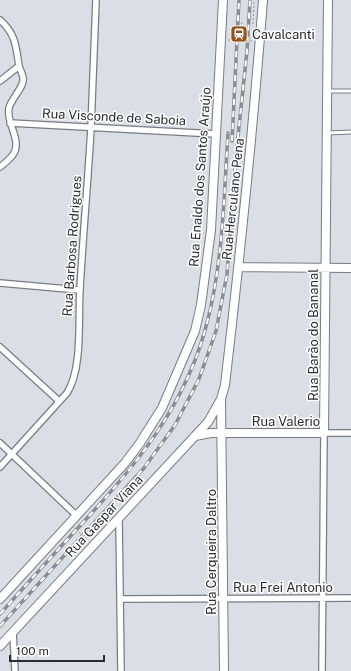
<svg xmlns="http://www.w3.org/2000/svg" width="351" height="671" font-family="'Public Sans',sans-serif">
	<rect width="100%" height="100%" fill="#dadfe7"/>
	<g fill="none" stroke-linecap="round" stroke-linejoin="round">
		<g stroke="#787d84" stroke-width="5">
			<path id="lane" d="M329,91H351
				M328,133L351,132"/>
		</g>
		<g stroke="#787d84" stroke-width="8">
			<path id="street" d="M0,20C16,34 16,47 19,66
				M0,81L19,66C20,70 23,74 23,78C25,86 11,99 9,108C6,123 20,137 15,151C13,157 5,163 0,167
				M10,123L216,134
				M0,283L79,290
				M0,347L59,401
				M0,443L77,516
				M0,467L67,393C83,368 78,319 80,289C83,235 88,181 91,128C93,85 94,43 96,0
				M119,518L121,671
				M120,599L351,598
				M13,632L15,671
				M322,671L324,433H351"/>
		</g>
		<g stroke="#787d84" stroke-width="10">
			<path id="secondary" d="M239,267L351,268
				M221,400L224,671
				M195,436L211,433H324L328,0
				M0,599L125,463L140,443L162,408L195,331L201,305L211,230L223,0
				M0,646L208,422L221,399L225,385C240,257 253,129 263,0"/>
		</g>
		<path stroke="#94989e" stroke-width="1" stroke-dasharray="2 2" stroke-linecap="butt" d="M253,24L254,0
			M239,40L242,21"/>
		<use href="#lane" stroke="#fff" stroke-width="3"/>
		<use href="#street" stroke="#fff" stroke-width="5.5"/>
		<use href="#secondary" stroke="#fff" stroke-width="8"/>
		<g stroke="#8a8e94" stroke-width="3.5">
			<path id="rail" d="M232,141L239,0
				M0,614C26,585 51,557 77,529C136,466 187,405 208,319C223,259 224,195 228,133
				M0,626L144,468L175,425L199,379L216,331L227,274L236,155L247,51L250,0"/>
		</g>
		<use href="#rail" stroke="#fff" stroke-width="2" stroke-dasharray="6" stroke-linecap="butt"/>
		<path stroke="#94989e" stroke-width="1" stroke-dasharray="2 2" stroke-linecap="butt" d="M228,40H240
			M246,41H253
			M73,527L88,540"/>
	</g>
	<defs>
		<g id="station-square" transform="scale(0.9)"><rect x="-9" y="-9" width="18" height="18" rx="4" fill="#925319" stroke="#fff"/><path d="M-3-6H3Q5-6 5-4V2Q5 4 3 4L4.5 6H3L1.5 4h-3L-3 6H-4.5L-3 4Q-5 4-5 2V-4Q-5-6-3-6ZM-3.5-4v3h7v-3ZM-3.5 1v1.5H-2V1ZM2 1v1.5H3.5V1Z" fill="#fff"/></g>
	</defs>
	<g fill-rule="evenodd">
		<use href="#station-square" x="239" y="34"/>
	</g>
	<g text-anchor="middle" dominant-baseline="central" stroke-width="3" stroke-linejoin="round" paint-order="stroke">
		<g font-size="13" fill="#2a2c2f" stroke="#fff" text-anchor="start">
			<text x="252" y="34">Cavalcanti</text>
		</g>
		<g font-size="13" fill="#2a2c2f" stroke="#fff">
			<text transform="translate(114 117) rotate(3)">Rua Visconde de Saboia</text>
			<text transform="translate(200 177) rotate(-86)">Rua Enaldo dos Santos Araújo</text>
			<text transform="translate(233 199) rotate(-84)">Rua Herculano Pena</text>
			<text transform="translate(72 246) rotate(-86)">Rua Barbosa Rodrigues</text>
			<text transform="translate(313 335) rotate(-90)">Rua Barão do Bananal</text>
			<text x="286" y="421">Rua Valerio</text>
			<text transform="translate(104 516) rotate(-47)">Rua Gaspar Viana</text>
			<text transform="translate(211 552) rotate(-90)">Rua Cerqueira Daltro</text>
			<text x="283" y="587">Rua Frei Antonio</text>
		</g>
	</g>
	<path d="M10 655v6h94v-6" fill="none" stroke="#2a2c2f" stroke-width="2"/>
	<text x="16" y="655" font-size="12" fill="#2a2c2f" stroke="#ffffff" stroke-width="3" paint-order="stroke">100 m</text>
</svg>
